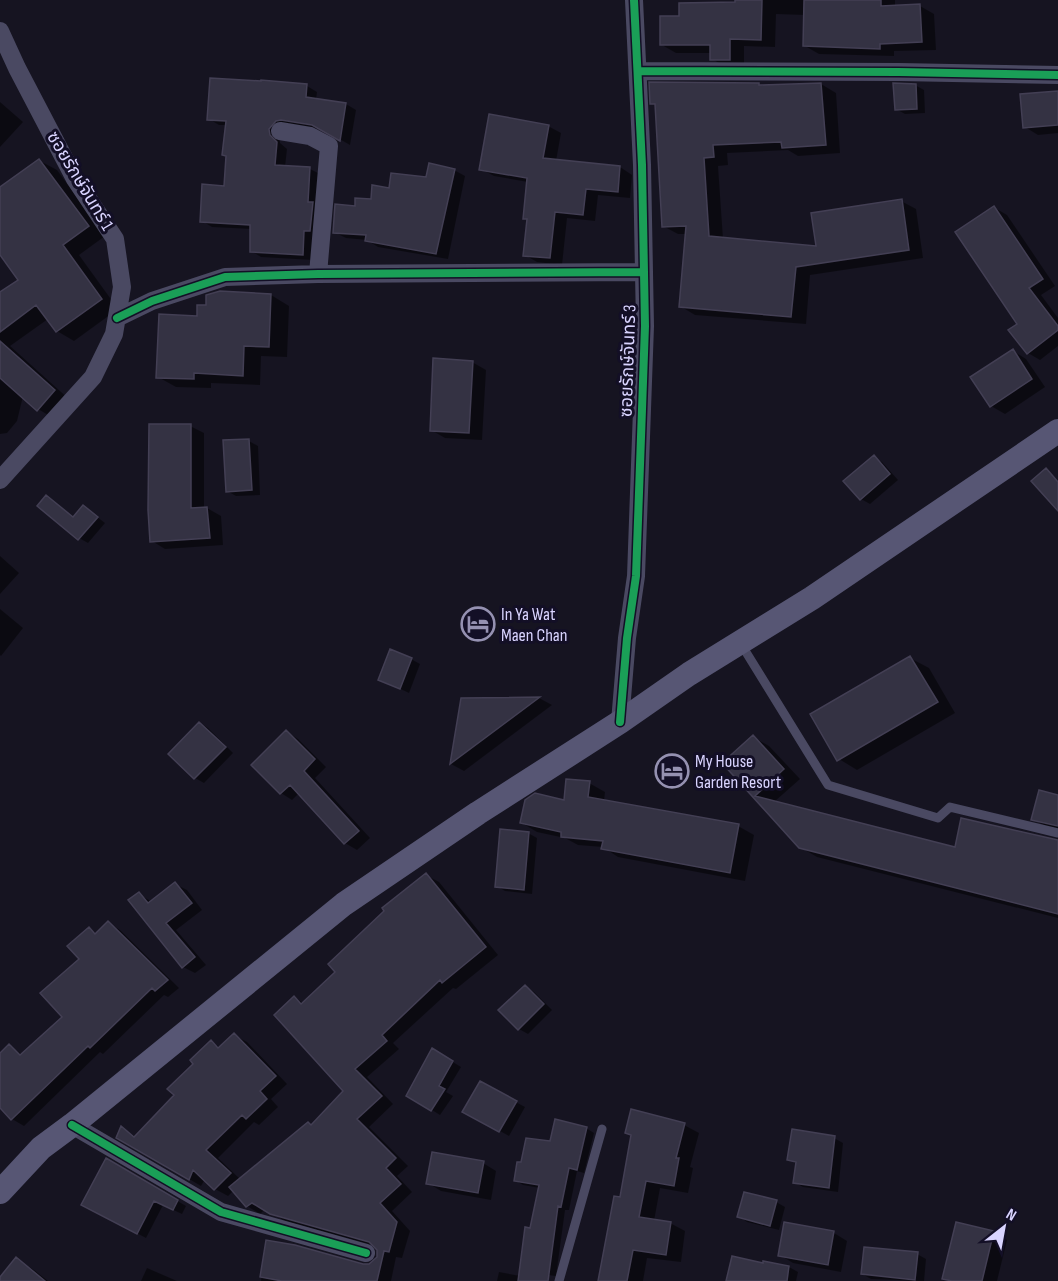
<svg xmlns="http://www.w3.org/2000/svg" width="1058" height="1281" font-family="'Sofia Sans Condensed','Noto Sans Thai',sans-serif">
	<rect width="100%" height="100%" fill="#161421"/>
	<path fill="#0007" d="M737,0H895V7L920,6L934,14L936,50L894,51V56L819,54L805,46V15L776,14L775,47L744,46V67H726L712,59L711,53H676L662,45L681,17L736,3Z
		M759,84L763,87L821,84L836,93L840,153L798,156L788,150L727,153L728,165L718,166L723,239L817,247L901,201L916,209L923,258L810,275L806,324L695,315L680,306L686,234H678L663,226L656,106L652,103Z
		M915,85L924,90L925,113L905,114L896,109Z
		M307,86L317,92L316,100L346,104L356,110L350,145L324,130L293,125L279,135L280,143L287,149L285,167L310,169L320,174L313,260L261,257L251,251L252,229L212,227L202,221L226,187L227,125H219L209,119Z
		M1058,92V133L1038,135L1025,127Z
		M0,102L23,122L0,147Z
		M548,126L561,133L556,161L620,167L632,175L630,198L598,195L595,221L567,218L562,265L537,262L525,255L528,220L525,218L528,182L494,176L481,169Z
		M40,161L57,170L105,236L79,255L118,309L74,341L57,331L48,319L10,346L71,401L55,419L38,409L23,396L17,421L7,433L0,434V294L20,280L0,253V189Z
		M454,170L465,176L448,259L378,247L367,240L346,238L334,232L356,207L427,179Z
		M995,208L1007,215L1055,286L1041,295L1058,318V346L1040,360L1028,353L1019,324Z
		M271,295L289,306L287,357L261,356L260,385L211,383V388L176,387L158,377Z
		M1013,351L1026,359L1045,387L1005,414L991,406Z
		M472,362L486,370L482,440L445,438L431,430Z
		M190,426L204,433V508H207L221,516L223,545L165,549L152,541Z
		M249,441L258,446L260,495L236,496L227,491Z
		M874,457L882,462L898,480L870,504L861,499Z
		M47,497L75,518L84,507L105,523L88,543L79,538Z
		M0,556L19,573L0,594Z
		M0,609L23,628L1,656L0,655Z
		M910,658L929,668L955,713L857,770L839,759Z
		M411,659L420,664L409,693L380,679Z
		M539,698L552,705L464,771L451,764L462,699Z
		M200,723L208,728L233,753L204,783L195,778L170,754Z
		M287,732L298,739L326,767L315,778L370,838L357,850L345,843L299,793L292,800L281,793Z
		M753,737L769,746L800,779L774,802L956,849L1058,841V918L817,857L800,847L724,763Z
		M589,783L605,792L604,801L738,826L754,835L745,881L618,857L603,847L578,845L565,838L537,832L522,823L565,801Z
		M1058,796V831L1049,828L1033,819Z
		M528,833L537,838L532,894L505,891L497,886Z
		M426,875L439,882L498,955L456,989L453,988L393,1043L399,1049L367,1077L393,1104L369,1127L408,1166L397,1176L412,1192L392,1211L410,1231L402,1258L396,1257L391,1281H261L267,1241L363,1265H370L378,1257V1249L376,1246L285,1221L265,1209L260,1214L247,1206L234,1190L228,1196L215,1189L205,1179L201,1186L118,1137L122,1128L136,1137L176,1095L211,1042L221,1048L234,1035L247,1042L287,1084L271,1099L278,1107L259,1125L254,1122L218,1158L241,1180L312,1126L345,1091L295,998L303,1003L337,972Z
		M175,884L187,890L202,910L176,930L206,965L195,973L183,967L131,900L139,894L152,902Z
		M108,923L120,930L179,988L168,997L164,995L103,1054L100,1052L24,1126L12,1119L0,1106V1055L10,1046L23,1055L64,1017L89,929L97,934Z
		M525,986L534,992L552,1010L528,1034L519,1029Z
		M433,1050L461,1067L446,1092L453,1096L440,1115L408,1095Z
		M480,1083L525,1107L509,1136L464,1111Z
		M684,1125L699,1133L690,1167L693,1168L688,1193L660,1188L654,1221L670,1223L685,1231L681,1262L647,1258L643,1281H600L621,1199Z
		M586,1128L594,1133L584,1173L577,1171L569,1210H565L556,1276L548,1275L547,1281H497L499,1272L520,1276L531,1230L540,1188L523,1185L515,1180L522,1164L551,1143Z
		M834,1138L843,1143L838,1192L803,1187L794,1182L797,1164L788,1159Z
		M107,1160L186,1206L182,1214L163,1205L146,1238L91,1209Z
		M483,1163L496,1171L491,1200L441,1191L428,1183Z
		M776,1202L785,1207L779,1230L747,1222L739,1216Z
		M785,1223L834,1233L847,1241L841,1272L793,1263L780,1255Z
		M957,1224L994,1233L1007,1240L997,1281H949L944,1278Z
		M917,1254L926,1259L924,1281L871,1279L862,1274Z
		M17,1259L34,1270L48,1281H0Z
		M764,1265L789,1267L798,1272L796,1281H728Z
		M147,1268L177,1281H141Z"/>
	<path fill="#343243" stroke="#433f54" stroke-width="1.5" d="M735,0H762L761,40L730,39V60H710V45H660V16H679V3L735,2Z
		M804,0H881V6L920,4L922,42L880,44V49L803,46Z
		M210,78L261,81V80L307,84L306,97L346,103L340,141L312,125L281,120L276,121L269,129L270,135L277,142L275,165L310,167L308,202H313L310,231H304L303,255L250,252V225L200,222L202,184L224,186L226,156L222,155L226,121L207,120Z
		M649,82L759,83V85L821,83L826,145L782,148L781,142L713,145L714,157L704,158L709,236L816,246L811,213L902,199L909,250L796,267L791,317L679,307L686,226L662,227L655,104H650Z
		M893,83L916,84L917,109L895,110Z
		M1058,91V125L1023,128L1020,94Z
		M489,114L549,125L543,158L620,166L618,192L586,189L583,215L555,212L550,258L523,256L527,219H523L527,178L479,170Z
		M39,159L89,226L63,245L102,299L56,332L36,305L0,332V292L18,280L0,255V187Z
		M429,163L455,169L436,254L365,241L366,235L333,233L335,204L355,206V198L371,199L372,185L389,188L391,173L426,177Z
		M994,206L1043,279L1029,288L1058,326V330L1027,354L1008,330L1017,324L955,232Z
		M220,291L271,294L269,347L244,346L243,376L194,373V379L156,378L159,314L197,316V305H206V295Z
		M0,341L55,390L37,411L0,378Z
		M1013,349L1032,379L990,407L970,377Z
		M433,358L473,361L469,433L430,431Z
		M149,424H191V508L207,507L210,538L150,542L148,510Z
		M249,439L252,490L226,492L223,440Z
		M874,455L890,474L860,500L843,481Z
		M1046,468L1058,482V511L1031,481Z
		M46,495L73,517L83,505L98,517L78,540L37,506Z
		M390,649L412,658L400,689L378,680Z
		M910,656L938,702L837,761L810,714Z
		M540,697L450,764L461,698Z
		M199,722L226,747L194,779L168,754Z
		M286,730L315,759L304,771L359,831L344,844L290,785L280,794L251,765Z
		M753,735L784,769L755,796L955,847L961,818L1058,840V914L799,848L722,763Z
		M566,779L590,781L588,797L739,824L730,873L601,849L603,841L561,837V832L520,823L525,800L535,793L564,800Z
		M1039,790L1058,795V826L1031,820Z
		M500,829L529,832L524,890L495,887Z
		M426,873L486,947L442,983L440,980L382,1035L387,1041L355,1069L382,1096L357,1119L396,1158L386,1168L401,1184L380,1203L397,1222L389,1252L384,1251L377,1281H282L260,1277L266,1240L295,1245L363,1264H369L377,1257V1250L369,1242L270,1214L252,1203L246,1207L229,1187L308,1122L311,1125L343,1091L274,1015L294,996L301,1004L335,972L328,964L384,911L382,908Z
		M175,882L192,903L166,923L195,957L182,968L128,900L139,892L148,903Z
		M108,921L168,980L155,991L152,988L90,1048L88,1046L11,1120L0,1108V1053L9,1044L20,1055L62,1017L40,993L79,959L67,946L89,927L95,934Z
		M525,985L544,1004L518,1030L498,1010Z
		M234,1033L276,1076L260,1091L267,1099L246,1119L242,1115L206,1150L231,1173L214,1190L193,1170L189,1180L116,1138L121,1126L134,1137L174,1095L167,1089L193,1064L190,1060L211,1040L218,1048Z
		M432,1048L453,1061L439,1086L445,1089L431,1111L406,1096Z
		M480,1081L517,1101L499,1132L462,1112Z
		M631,1109L685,1123L676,1158H679L674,1186L646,1181L639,1217L671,1222L666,1255L633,1250L627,1281H598L614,1196L620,1197L631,1135L625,1133Z
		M555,1119L587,1127L577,1170L569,1168L561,1207L558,1206L548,1281H518L525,1227L530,1228L539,1185L514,1181L517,1162H521L526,1138L550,1141Z
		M792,1129L835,1136L829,1188L793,1183L796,1162L787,1160Z
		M432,1152L484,1161L478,1193L426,1184Z
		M106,1158L178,1200L173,1210L154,1201L137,1234L81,1205Z
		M744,1192L777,1200L770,1226L737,1217Z
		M784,1222L834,1231L828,1265L778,1256Z
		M956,1222L994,1231L982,1281H952L942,1279Z
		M864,1247L918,1252L915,1280L861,1274Z
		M732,1256L763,1263V1261L789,1266L787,1281H726Z
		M16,1257L45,1281H0V1277Z"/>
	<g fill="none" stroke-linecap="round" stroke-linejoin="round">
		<path stroke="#4a4962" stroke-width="9" d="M741,644L828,785L938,818L950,807L1058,833
			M559,1281L602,1129"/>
		<path stroke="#4a4962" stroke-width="18" d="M0,31L17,68L75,179L115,239L122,287L114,334L93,377L0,480
			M638,71L899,72L1058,75
			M280,131L310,136L329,146L318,274
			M117,318L152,301L225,277L318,274L644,272
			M620,722L627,638L636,576L645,326L642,165L634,0
			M72,1125L221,1212L366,1253"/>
		<path stroke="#575674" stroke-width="24" d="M0,1192L41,1148L72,1125L344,904L478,813L620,722L689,674L812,598L1058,431"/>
		<g stroke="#130f26" stroke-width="11">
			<path id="cycleway" d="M638,71L899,72L1058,75
				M117,318L152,301L225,277L318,274L644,272
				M620,722L627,638L636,576L645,326L642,165L634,0
				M72,1125L221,1212L366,1253"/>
		</g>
		<use href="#cycleway" stroke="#1a9f57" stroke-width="8"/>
	</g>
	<defs>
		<g id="hotel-ring" transform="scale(1.725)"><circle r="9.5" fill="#130f26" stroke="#9591b1" stroke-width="1.5"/><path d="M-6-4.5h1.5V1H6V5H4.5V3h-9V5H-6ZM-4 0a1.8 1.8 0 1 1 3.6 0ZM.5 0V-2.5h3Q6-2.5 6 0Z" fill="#9591b1"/></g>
	</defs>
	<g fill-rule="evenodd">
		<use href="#hotel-ring" x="478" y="624"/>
		<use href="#hotel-ring" x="672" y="771"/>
	</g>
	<g text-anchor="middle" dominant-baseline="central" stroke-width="6" stroke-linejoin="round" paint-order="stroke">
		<g font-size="18" fill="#d9d4ff" stroke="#130f26">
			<text transform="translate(80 181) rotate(59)">ซอยรักษ์จันทร์ 1</text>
			<text transform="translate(628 361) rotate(-88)">ซอยรักษ์จันทร์ 3</text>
		</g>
		<g font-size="18" fill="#d9d4ff" stroke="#130f26" text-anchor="start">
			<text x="501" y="614">In Ya Wat<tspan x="501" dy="21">Maen Chan</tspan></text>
			<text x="695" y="761">My House<tspan x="695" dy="21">Garden Resort</tspan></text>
		</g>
	</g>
	<g transform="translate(1004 1227) rotate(31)" stroke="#130f26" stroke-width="4.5" paint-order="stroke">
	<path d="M0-4.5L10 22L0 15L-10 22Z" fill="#d9d4ff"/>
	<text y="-9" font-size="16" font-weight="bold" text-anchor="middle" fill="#d9d4ff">N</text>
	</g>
</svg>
